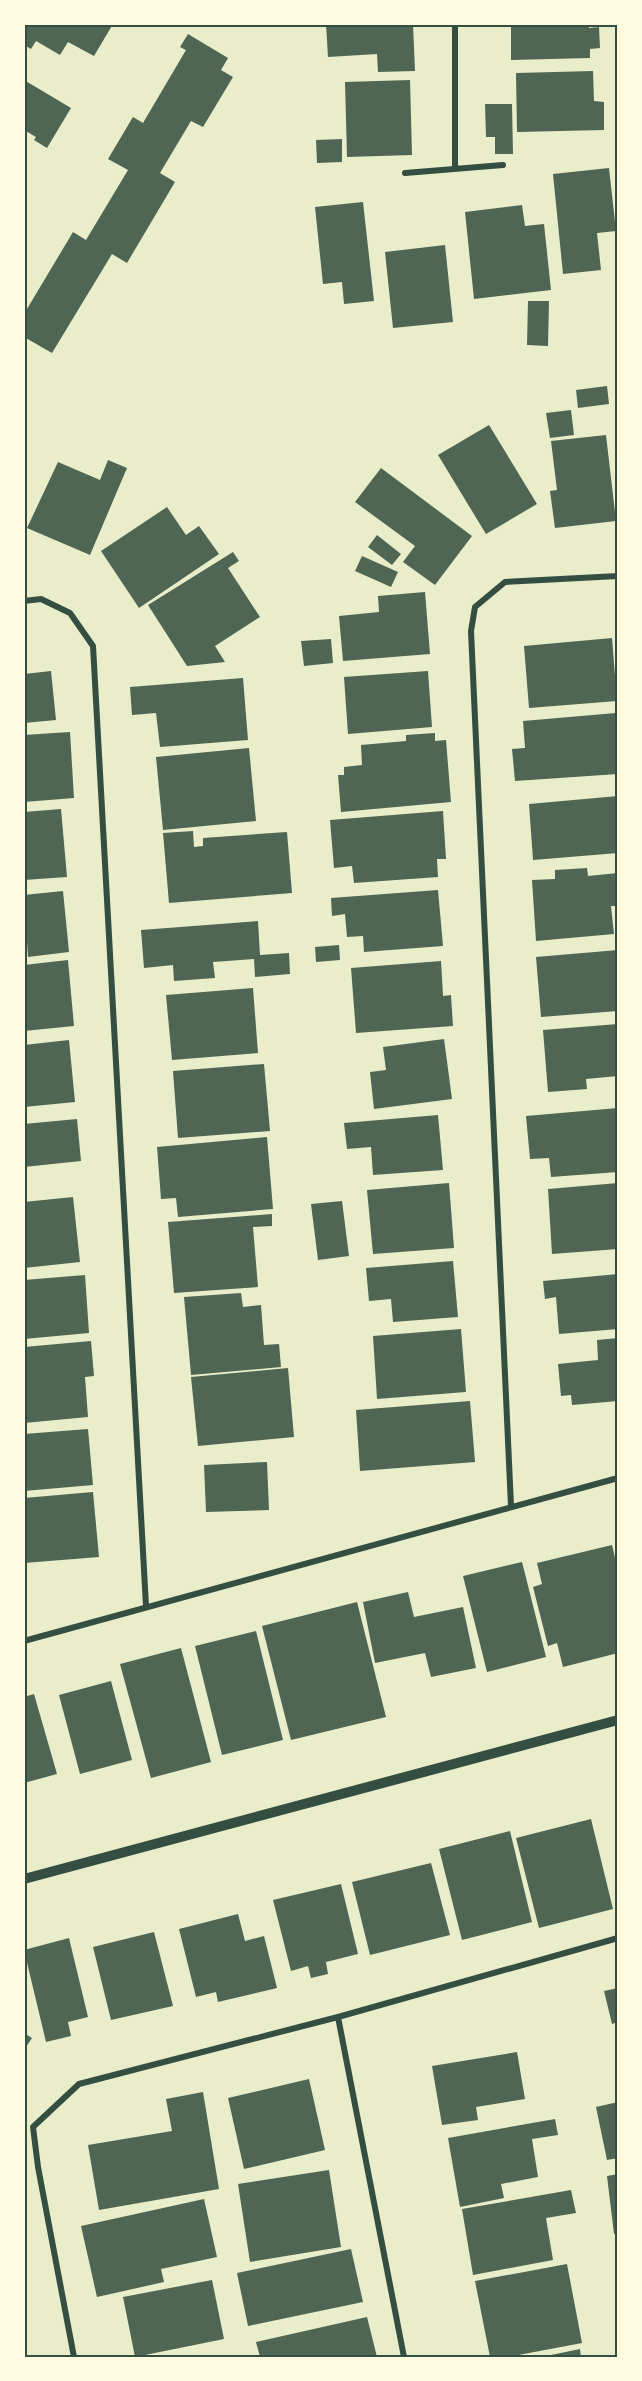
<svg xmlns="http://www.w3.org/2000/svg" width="642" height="2381" font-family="'Fira Sans Condensed',sans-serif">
	<rect width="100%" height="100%" fill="#e9edc9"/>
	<path fill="#4f6655" d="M24,24H113L94,56L68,42L60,55L36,41L31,49L24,45Z
		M326,24H413L415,71L378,72L377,54L328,57Z
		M511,24H589V28L599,27L600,48L590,49V58L511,60Z
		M188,34L228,58L221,70L233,77L203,127L191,121L160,173L175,182L127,263L112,254L52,353L24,337V314L73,232L86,240L128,170L108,159L133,117L143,123L186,50L180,47Z
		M593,71L594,101L604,102V130L517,132L516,73Z
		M24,80L71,108L47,148L34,140L36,137L24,130Z
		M410,80L412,155L347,157L345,82Z
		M485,104H512L513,154H495V137H486Z
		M342,139V162L317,163L316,140Z
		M609,168L616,231L597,233L601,270L563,274L553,174Z
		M363,202L374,301L344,304L342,282L323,284L315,207Z
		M522,205L525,226L544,224L551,290L474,299L465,212Z
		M445,245L453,322L393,328L385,252Z
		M528,301H549L548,346L527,345Z
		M607,386L609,404L578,408L576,390Z
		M571,410L574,435L550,438L546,413Z
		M489,425L537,504L486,534L438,455Z
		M606,435L616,521L555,528L550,491L557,490L551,441Z
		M108,460L127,468L90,555L27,528L58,462L100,480Z
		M381,468L472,536L435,585L403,562L415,546L355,502Z
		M167,507L186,535L199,526L219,554L139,608L101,551Z
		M377,535L401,554L392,565L368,547Z
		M233,552L239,561L228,568L260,617L215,646L225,662L187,666L148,605Z
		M362,556L398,572L391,587L355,571Z
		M425,592L430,654L343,661L339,616L379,612L378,596Z
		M612,638L617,701L529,708L524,646Z
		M331,639L333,663L304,666L301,641Z
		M51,671L56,720L24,723V674Z
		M428,671L432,727L348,734L344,677Z
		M243,678L248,740L160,747L156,713L132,715L130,687Z
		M616,713L618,774L515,781L512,749L525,748L523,721Z
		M70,732L74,798L24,802V735Z
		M435,733V741L446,740L451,802L341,812L338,775H344V767L362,765L361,745L406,741V735Z
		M249,748L256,821L163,830L156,757Z
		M618,796V853L533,860L529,804Z
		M61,809L67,877L24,880V812Z
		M443,811L446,859H437L438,877L354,883L352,866L334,868L330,820Z
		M193,831L194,847L203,846V838L287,832L292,893L169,903L163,833Z
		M587,868L588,876L618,873V906H611L614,934L536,941L532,880L555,879V870Z
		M438,890L443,946L364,952L363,936L347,937L345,914L332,916L331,898Z
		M63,891L69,952L28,957L24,895Z
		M258,921L260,955L289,953L290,974L255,977L254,959L213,962L215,978L174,981L173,965L144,968L141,930Z
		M339,945L340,960L316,962L315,947Z
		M618,950V1011L541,1017L536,957Z
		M68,960L74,1026L24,1031V965Z
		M441,961L443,996L451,995L453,1026L356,1033L351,968Z
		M253,988L258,1053L172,1060L166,995Z
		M618,1024V1076L586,1079L587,1089L548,1092L543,1030Z
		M444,1039L452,1099L374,1109L370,1072L386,1070L383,1047Z
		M69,1040L75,1102L24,1107V1045Z
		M264,1064L270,1131L178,1138L173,1071Z
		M618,1108V1172L551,1177L549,1158L530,1159L526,1116Z
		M438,1115L443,1170L373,1175L371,1147L347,1149L344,1123Z
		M77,1119L81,1161L24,1167V1124Z
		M267,1137L273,1209L178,1217L176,1198L161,1199L157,1147Z
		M449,1183L454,1248L373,1254L367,1190Z
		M618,1183V1249L552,1254L548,1189Z
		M73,1197L80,1262L24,1268V1202Z
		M342,1201L349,1256L318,1260L311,1204Z
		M272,1214V1226L253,1227L258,1287L174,1293L168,1222Z
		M453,1261L458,1317L393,1322L391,1299L369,1301L366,1268Z
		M618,1274V1329L559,1334L556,1297L545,1299L543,1281Z
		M85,1275L89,1333L24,1339V1280Z
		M241,1293L243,1307L261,1305L264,1345L279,1344L281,1367L191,1375L184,1297Z
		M461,1329L466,1392L377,1399L373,1336Z
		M618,1338V1401L572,1405L571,1395L561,1396L558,1364L598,1360L597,1340Z
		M91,1341L94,1376L85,1377L88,1417L24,1423V1347Z
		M288,1368L294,1437L198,1446L191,1377Z
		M470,1401L475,1462L360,1471L356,1410Z
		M88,1429L93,1485L24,1491V1434Z
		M267,1462L269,1510L206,1512L204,1465Z
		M93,1492L99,1557L24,1563V1498Z
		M612,1545L618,1570V1653L563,1667L557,1643L548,1646L533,1587L542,1584L537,1563Z
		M522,1562L546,1657L487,1672L463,1576Z
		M408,1592L414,1617L463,1607L476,1668L431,1677L425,1653L375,1663L363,1602Z
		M357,1602L386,1717L291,1740L262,1626Z
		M256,1631L283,1740L222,1755L195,1646Z
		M181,1648L211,1762L151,1778L120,1664Z
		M111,1681L132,1760L80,1774L59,1695Z
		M34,1694L57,1774L24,1783V1697Z
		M591,1819L613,1909L539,1928L516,1838Z
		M510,1831L532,1922L462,1940L439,1849Z
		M431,1863L450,1935L370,1955L352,1882Z
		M341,1884L358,1954L326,1962L328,1974L311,1978L308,1966L291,1971L273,1900Z
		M238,1914L245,1941L264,1936L277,1988L218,2002L216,1992L196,1997L179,1929Z
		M154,1932L173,2006L111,2020L93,1947Z
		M69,1938L88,2017L68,2022L71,2036L46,2042L24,1950Z
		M618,1988V2022L612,2024L604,1991Z
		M24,2033L32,2038L24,2050Z
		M517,2052L525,2099L476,2107L478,2120L442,2125L432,2066Z
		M309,2079L325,2150L244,2169L228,2098Z
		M203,2092L219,2189L99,2210L88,2145L172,2131L166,2099Z
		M618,2102V2158L607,2160L596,2107Z
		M555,2119L558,2135L532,2139L538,2177L501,2184L504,2198L460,2207L448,2138Z
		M329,2170L341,2247L250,2262L238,2184Z
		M618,2174V2233L614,2234L607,2176Z
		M571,2190L576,2213L546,2218L553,2260L473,2275L462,2209Z
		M204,2199L217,2257L161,2269L164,2282L97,2297L81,2226Z
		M351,2249L363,2302L248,2326L237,2273Z
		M567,2264L582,2343L508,2357H490L475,2281Z
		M212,2280L224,2339L135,2357L123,2297Z
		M367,2317L377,2357H260L256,2342Z
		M580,2349L581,2357H547L546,2356Z"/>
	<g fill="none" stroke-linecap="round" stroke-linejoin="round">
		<path stroke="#344e41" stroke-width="6" d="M455,169V24
			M405,173L503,165
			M24,601L41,599L70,613L93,646L146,1606
			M511,1506L471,631L475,607L505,582L618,576
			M24,1641L618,1478
			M338,2017L404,2357
			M74,2357L38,2167L33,2127L79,2084L338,2017L618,1938"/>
		<path stroke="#344e41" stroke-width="10" d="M24,1879L618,1720"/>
	</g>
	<rect width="642" height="2381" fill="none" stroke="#fefae0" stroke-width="51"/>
	<rect x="26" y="26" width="590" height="2330" fill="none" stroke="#344e41" stroke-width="2"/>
</svg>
